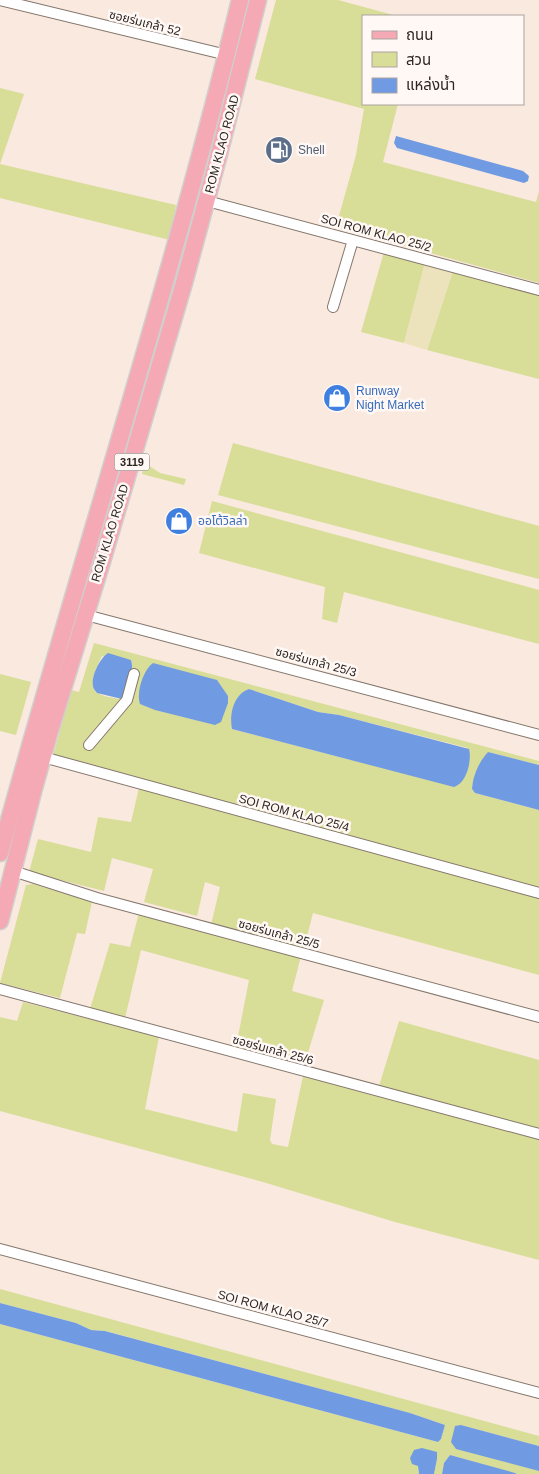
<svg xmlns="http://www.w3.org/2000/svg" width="539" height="1474" font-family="Arial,'Noto Sans Thai',sans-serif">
	<rect width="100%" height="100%" fill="#f9e9de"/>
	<path fill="#d8dd98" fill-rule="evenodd" d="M276,0H338L397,16H363V104H398L383,162L536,202L539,191V283L336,227L356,155L364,109L255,79Z
		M0,88L24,94L0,164L176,205L170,240L0,198Z
		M384,252L425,263L404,343L361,332Z
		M453,271L539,295V379L427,350Z
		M233,443L539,526V579L218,495Z
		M145,463L160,473L186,479L184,485L142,474Z
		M212,501L539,590V644L344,592L337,623L322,619L325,587L199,553Z
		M94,643L539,761V765L488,752L472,785V789L475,793L539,810V889L53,756L71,690L79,692ZM102,656L131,660C136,674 126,689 118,699C112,697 103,697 98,693C86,686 98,665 102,656ZM249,689L318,712L339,715L468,748L351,760L232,729Z
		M0,674L31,682L16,735L0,731Z
		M139,788L539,898V975L313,913L304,948L211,925L220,887L205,882L197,916L144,902L153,869L112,858L104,891L29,872L38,839L91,852L98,817L131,822Z
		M33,884L92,902L85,934L77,933L60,998L0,983L26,885Z
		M139,913L301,956L292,991L324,1000L304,1066L236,1047L249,980L141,950L125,1018L90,1009L110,943L130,947Z
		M23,1002L159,1037L145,1109L237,1132L243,1093L276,1099L270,1140L272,1144L288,1147L303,1076L376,1096L399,1021L539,1060V1260L395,1222L263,1182L0,1111V1017L17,1021Z
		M0,1289L539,1436V1446L461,1425L539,1471V1474H517L450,1455L444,1463L442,1474H434L437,1459L418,1466L419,1474H0V1324L438,1442L441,1439L445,1425L410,1413L106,1331L91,1330L76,1323L0,1303Z"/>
	<path fill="#ece3bd" d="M425,263L453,271L427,350L404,343Z"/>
	<path fill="#709be3" d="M396,136L523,171L529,176L528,181L524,183L397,148L394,143Z
		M108,653L131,660C135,671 127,689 122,699L97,693C96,691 93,689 93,686C91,676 100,658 108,653Z
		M153,663L217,680L228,696V703L221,722L215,725L155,710L140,704C136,693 143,670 153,663Z
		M249,689L318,712L339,715L469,749C472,760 467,783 454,787L232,729C229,714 234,694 249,689Z
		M488,752L539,765V810L475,793L472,789C473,775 479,762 488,752Z
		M0,1303L76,1323L91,1330L105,1331L410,1413L445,1425L441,1439L438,1442L0,1324Z
		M461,1425L539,1446V1471L456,1449L451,1442L455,1426Z
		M422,1448L437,1452V1459L434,1474H419L418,1466L412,1464L410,1458L414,1450Z
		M450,1455L515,1473L517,1474H442L444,1463Z"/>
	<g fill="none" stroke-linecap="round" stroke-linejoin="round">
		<g stroke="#85776d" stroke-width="12">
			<path id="street" d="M0,0L227,55
				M207,201L539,290
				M333,307L353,240
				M86,615L539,735
				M89,745L127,700L134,674
				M43,757L539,893
				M13,871L97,898L539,1017
				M0,989L539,1134
				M0,1249L539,1393"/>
		</g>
		<g stroke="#d1cfce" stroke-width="19">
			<path id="primary" d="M0,853C78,568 170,287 240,0
				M0,921L33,792L49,734L101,565L184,283L218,158L258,0"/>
		</g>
		<use href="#street" stroke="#fff" stroke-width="10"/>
		<use href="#primary" stroke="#f5a9b5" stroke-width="16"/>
	</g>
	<defs>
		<g id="fuel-disc" transform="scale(1.4375)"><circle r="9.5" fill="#5c6f8a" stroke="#fff8f4"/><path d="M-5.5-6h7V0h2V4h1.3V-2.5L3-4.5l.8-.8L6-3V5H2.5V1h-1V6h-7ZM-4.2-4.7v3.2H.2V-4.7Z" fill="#fff"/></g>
		<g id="shop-disc" transform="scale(1.4375)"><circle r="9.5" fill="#3f7fe0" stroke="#fff8f4"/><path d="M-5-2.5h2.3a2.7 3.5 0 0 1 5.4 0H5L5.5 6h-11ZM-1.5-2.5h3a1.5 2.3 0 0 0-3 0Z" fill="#fff"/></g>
	</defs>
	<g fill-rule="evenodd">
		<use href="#fuel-disc" x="279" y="150"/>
		<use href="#shop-disc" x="337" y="398"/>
		<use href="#shop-disc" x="179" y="521"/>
	</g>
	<g text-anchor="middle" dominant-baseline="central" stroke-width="5" stroke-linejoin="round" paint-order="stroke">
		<rect fill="#fff8f4" stroke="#6b6561" stroke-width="1" x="114.5" y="453.5" width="35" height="17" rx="4"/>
		<g font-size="11" font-weight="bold" fill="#2c2622">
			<text x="132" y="462">3119</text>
		</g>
		<g font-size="12" fill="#2c2622" stroke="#fff8f4">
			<text transform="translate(145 23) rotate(14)">ซอยร่มเกล้า 52</text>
			<text transform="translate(222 144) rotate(-75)">ROM KLAO ROAD</text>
			<text transform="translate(376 233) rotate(15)">SOI ROM KLAO 25/2</text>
			<text transform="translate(110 533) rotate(-73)">ROM KLAO ROAD</text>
			<text transform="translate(316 662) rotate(15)">ซอยร่มเกล้า 25/3</text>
			<text transform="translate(294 813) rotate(15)">SOI ROM KLAO 25/4</text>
			<text transform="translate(279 934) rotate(15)">ซอยร่มเกล้า 25/5</text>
			<text transform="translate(273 1050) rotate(15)">ซอยร่มเกล้า 25/6</text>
			<text transform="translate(273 1309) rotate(15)">SOI ROM KLAO 25/7</text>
		</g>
		<g font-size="12" fill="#4e5e75" stroke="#fff8f4" text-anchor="start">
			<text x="298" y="150">Shell</text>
		</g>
		<g font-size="12" fill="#366cbe" stroke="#fff8f4" text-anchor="start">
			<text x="356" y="391">Runway<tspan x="356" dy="14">Night Market</tspan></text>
			<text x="198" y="521">ออโต้วิลล่า</text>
		</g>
	</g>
	<rect x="362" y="15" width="162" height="90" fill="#fff8f4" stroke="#aba4a0"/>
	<rect x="372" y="31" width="25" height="8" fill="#f5a9b5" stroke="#aba4a0"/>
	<text x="406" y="40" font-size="15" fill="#2c2622">ถนน</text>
	<rect x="372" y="52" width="25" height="15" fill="#d8dd98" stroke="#aba4a0"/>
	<text x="406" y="65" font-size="15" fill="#2c2622">สวน</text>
	<rect x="372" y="78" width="25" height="15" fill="#709be3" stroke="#aba4a0"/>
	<text x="406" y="90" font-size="15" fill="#2c2622">แหล่งน้ำ</text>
</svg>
